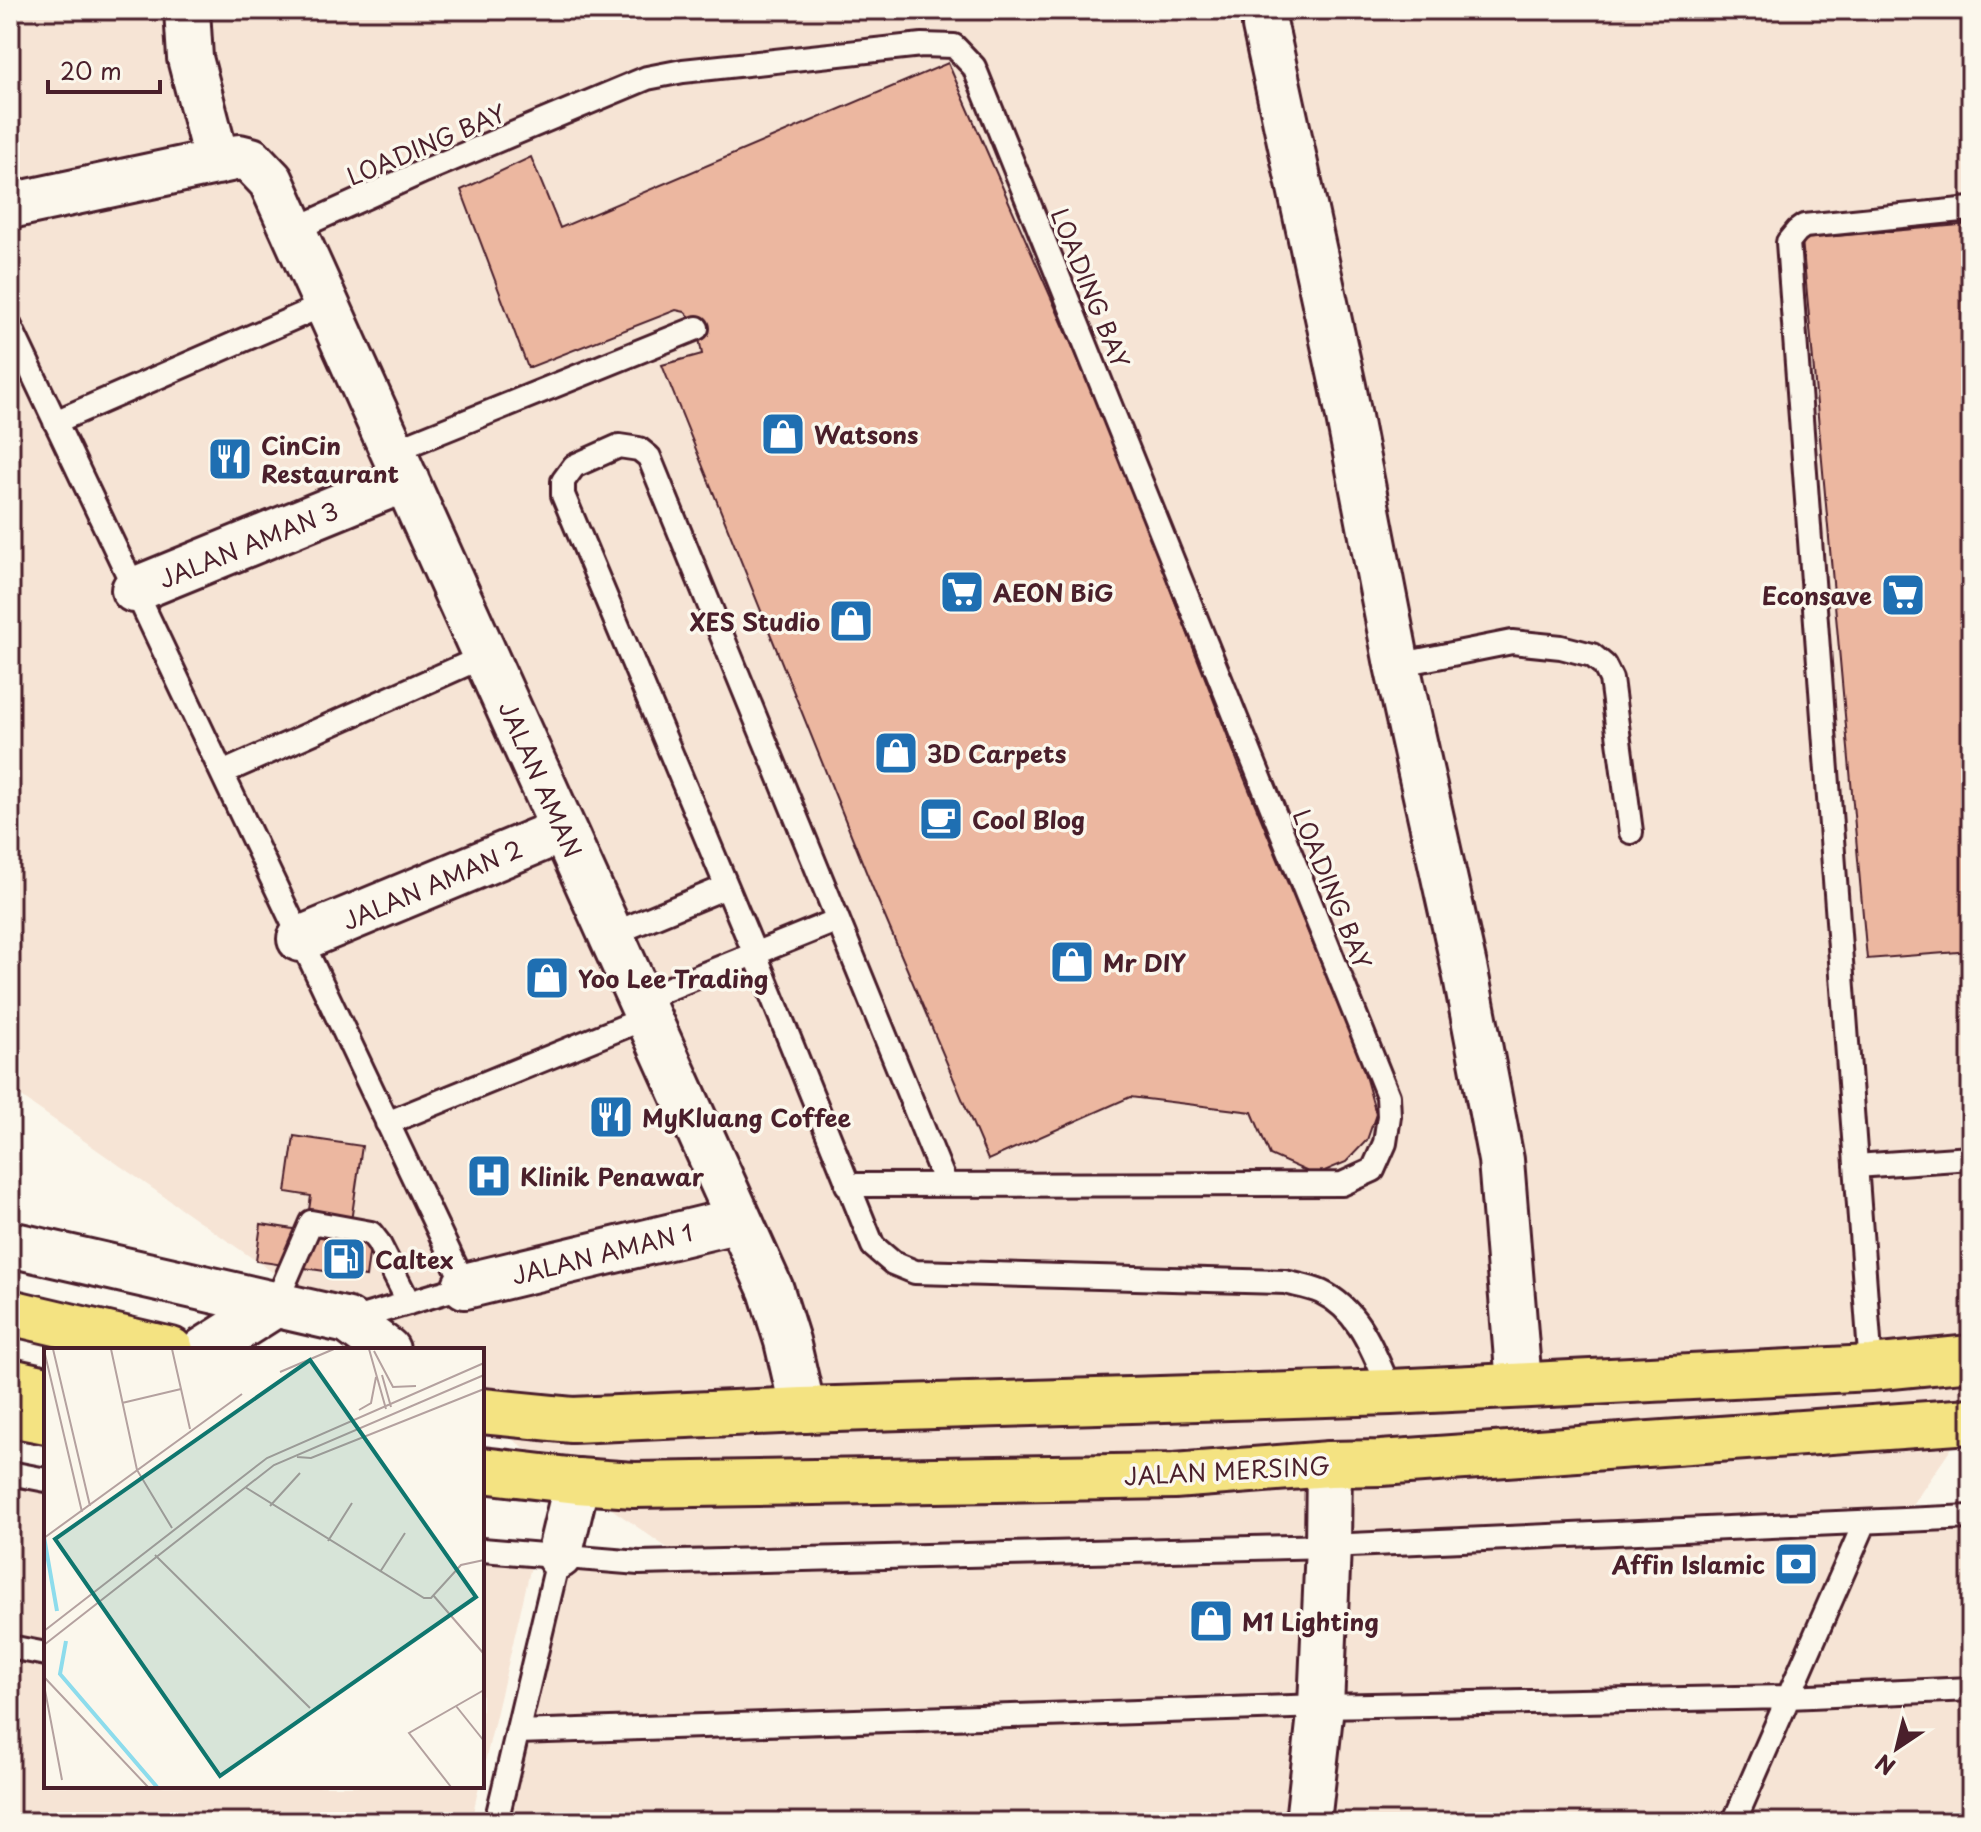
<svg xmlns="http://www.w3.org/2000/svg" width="1981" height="1832" font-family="'Playpen Sans',sans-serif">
	<rect width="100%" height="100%" fill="#fbf7ec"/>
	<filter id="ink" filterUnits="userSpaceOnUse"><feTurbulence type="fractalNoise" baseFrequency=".0125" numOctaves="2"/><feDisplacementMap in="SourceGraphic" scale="16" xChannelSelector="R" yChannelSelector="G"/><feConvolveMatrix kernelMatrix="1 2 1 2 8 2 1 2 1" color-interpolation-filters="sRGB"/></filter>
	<g filter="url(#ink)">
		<path fill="#f6e4d5" d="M10,10H1971V1420L1909,1510L1971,1508V1822H487L553,1547L639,1553L673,1552L482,1418V1350H384L10,1089Z
			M10,1463L46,1470V1786H479L471,1822H10Z
			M482,1540L536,1545L482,1775Z"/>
		<path fill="#ecb7a0" stroke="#4a1f2b" stroke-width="2" d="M948,63L1103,416L1240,768L1360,1058L1376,1114L1367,1140L1346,1162L1315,1175L1270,1155L1252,1112L1130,1097L988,1160L871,884L662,365L702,354L697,328L690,317L685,312L676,310L528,368L461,190L531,157L560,228Z
			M1971,224V951L1867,959L1802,239Z
			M294,1136L362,1146L349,1235L371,1239L366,1277L256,1261L261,1224L306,1231L311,1196L286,1192Z"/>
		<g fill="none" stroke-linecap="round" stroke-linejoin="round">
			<g stroke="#4a1f2b" stroke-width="28">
				<path id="service" d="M293,230L424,171L647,78L683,71L922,45L954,46L974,67L1388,1096L1389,1116L1385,1143L1373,1170L1342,1184L847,1185
					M10,326L465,1286L348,1321
					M55,422L326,304
					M393,451L697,328
					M1397,665L1512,642L1561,647L1592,655L1604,665L1611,679L1631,832
					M222,773L485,656
					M610,935L726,887
					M640,1000L838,920
					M387,1123L648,1017
					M1856,1166L1971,1158
					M946,1185L649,457L639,449L619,446L574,466L563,481V495L755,954L873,1246L893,1263L915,1272L1285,1282C1296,1285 1310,1287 1321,1292C1361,1311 1374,1354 1391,1392
					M275,1305L311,1222L371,1233L378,1242L409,1303
					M1871,1368L1788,242L1797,231L1804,226L1971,209
					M10,1473L46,1480
					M482,1550L639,1563L1328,1546L1971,1517
					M10,1647L46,1654
					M517,1732L1321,1706L1788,1697L1971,1689
					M496,1822L559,1556
					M1734,1822L1865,1522"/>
			</g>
			<g stroke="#4a1f2b" stroke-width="50">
				<path id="minor" d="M187,10L190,58L217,162
					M1265,26L1343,386L1397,665L1465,971L1501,1160L1519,1384
					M10,206L239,157L251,160L271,181L771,1290L787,1341L803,1410
					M134,590L406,479
					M300,939L563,830
					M10,1244L348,1321L387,1350
					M465,1286L739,1220
					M204,1350L275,1305
					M559,1556L577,1481
					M1308,1822L1321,1706L1328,1546L1329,1464"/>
			</g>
			<g stroke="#4a1f2b" stroke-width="50">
				<path id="trunk" d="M10,1312L171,1350
					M10,1381L46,1389
					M482,1411L572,1420L803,1410L1391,1392L1871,1368L1971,1358
					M10,1414L46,1421
					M482,1470L577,1481L634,1485L1174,1476L1329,1464L1381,1463L1971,1421"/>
			</g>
			<use href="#service" stroke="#fbf7ec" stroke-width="22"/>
			<use href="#minor" stroke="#fbf7ec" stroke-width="44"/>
			<use href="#trunk" stroke="#f4e382" stroke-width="44"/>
		</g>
	</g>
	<defs>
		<g id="shop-square" transform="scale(2.3)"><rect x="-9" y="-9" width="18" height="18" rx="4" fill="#1f6fb2" stroke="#fbf7ec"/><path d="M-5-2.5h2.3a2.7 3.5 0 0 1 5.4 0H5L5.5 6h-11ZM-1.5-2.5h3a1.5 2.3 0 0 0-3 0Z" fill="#fff"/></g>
		<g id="restaurant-square" transform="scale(2.3)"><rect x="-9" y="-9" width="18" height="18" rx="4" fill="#1f6fb2" stroke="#fbf7ec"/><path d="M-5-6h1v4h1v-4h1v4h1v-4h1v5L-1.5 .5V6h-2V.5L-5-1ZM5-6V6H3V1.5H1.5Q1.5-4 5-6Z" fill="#fff"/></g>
		<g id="supermarket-square" transform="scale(2.3)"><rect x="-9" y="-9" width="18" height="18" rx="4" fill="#1f6fb2" stroke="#fbf7ec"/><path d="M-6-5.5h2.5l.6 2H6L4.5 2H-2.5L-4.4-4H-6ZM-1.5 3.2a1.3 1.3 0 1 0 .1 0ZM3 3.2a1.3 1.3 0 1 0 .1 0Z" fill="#fff"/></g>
		<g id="cafe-square" transform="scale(2.3)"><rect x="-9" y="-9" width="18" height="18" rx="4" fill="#1f6fb2" stroke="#fbf7ec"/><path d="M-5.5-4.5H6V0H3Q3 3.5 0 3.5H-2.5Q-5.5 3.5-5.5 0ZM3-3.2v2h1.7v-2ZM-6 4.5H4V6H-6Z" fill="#fff"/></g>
		<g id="hospital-square" transform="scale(2.3)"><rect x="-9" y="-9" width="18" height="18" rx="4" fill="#1f6fb2" stroke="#fbf7ec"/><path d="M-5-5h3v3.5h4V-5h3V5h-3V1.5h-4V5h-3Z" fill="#fff"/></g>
		<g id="fuel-square" transform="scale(2.3)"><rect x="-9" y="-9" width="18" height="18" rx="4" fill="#1f6fb2" stroke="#fbf7ec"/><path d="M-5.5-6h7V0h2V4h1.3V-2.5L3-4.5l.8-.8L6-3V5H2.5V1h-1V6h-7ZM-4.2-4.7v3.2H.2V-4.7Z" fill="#fff"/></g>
		<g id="bank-square" transform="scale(2.3)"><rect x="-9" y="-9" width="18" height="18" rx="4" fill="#1f6fb2" stroke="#fbf7ec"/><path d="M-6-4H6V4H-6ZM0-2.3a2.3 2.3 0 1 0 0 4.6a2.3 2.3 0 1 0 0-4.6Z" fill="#fff"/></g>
	</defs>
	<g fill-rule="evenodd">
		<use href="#shop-square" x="783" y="434"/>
		<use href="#restaurant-square" x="230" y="459"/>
		<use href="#supermarket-square" x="962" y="592"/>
		<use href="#supermarket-square" x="1903" y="595"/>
		<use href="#shop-square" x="851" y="621"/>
		<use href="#shop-square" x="896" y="753"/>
		<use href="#cafe-square" x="941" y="819"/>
		<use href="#shop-square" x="1072" y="962"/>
		<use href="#shop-square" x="547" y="978"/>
		<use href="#restaurant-square" x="611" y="1117"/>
		<use href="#hospital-square" x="489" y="1176"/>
		<use href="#fuel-square" x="344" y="1259"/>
		<use href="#bank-square" x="1796" y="1564"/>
		<use href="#shop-square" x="1211" y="1621"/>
	</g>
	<g text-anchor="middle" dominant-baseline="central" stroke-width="7" stroke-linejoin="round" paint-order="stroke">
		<g font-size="24" fill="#4a1f2b" stroke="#fbf7ec">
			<text transform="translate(426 144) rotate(-23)">LOADING BAY</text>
			<text transform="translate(1091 288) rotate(68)">LOADING BAY</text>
			<text transform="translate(248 544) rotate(-22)">JALAN AMAN 3</text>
			<text transform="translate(541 779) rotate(66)">JALAN AMAN</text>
			<text transform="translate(432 884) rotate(-23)">JALAN AMAN 2</text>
			<text transform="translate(1333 889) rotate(68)">LOADING BAY</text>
			<text transform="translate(602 1253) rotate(-14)">JALAN AMAN 1</text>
			<text transform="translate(1227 1470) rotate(-3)">JALAN MERSING</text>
		</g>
		<g font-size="24" font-weight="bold" fill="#4a1f2b" stroke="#fbf7ec" text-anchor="start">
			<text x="814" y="434">Watsons</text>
			<text x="261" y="445">CinCin<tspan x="261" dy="28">Restaurant</tspan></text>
			<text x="993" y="592">AEON BiG</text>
			<text x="1872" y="595" text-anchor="end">Econsave</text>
			<text x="820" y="621" text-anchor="end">XES Studio</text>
			<text x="927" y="753">3D Carpets</text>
			<text x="972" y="819">Cool Blog</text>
			<text x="1103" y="962">Mr DIY</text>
			<text x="578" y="978">Yoo Lee Trading</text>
			<text x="642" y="1117">MyKluang Coffee</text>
			<text x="520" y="1176">Klinik Penawar</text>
			<text x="375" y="1259">Caltex</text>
			<text x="1765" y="1564" text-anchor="end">Affin Islamic</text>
			<text x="1242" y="1621">M1 Lighting</text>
		</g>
	</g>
	<g transform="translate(44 1348)">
		<rect width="440" height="440" fill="#fbf7ec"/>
		<path fill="none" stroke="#8ddcec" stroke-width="4" d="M0,189L13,263M22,293L16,326L113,439"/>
		<path fill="none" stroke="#b4a19f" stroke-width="2" d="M9,1L46,158M67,1L93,122L128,180M128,1L146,81M325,1L342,61M0,2L38,164M330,3L349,39L372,38M236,24L290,1M338,27L347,59M78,55L137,41M315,62L327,55L332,29M253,109L267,110L440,41M201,139L380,250H387L417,217L440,212M226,158L256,125M0,190L198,46M284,193L308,155M111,207L266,360M336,224L361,185M389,247L440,306M0,283L223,110L440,15M0,297L230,117L440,27M0,329L104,439M0,337L18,432M412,358L440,393M407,439L365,385L440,342"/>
		<path fill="#0f766e" fill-opacity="0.15" stroke="#0f766e" stroke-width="4" d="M266,12L432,249L176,428L11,191Z"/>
		<rect width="440" height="440" fill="none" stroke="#4a1f2b" stroke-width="4"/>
	</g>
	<rect width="1981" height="1832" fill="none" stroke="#fbf7ec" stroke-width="40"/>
	<rect x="20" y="20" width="1941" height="1792" fill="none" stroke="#4a1f2b" stroke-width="3" filter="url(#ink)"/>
	<g transform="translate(1897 1748) rotate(215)" stroke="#fbf7ec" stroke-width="6" paint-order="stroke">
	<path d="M0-6L14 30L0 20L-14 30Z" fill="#4a1f2b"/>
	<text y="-12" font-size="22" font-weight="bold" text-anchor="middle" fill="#4a1f2b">N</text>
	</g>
	<path d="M48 80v12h112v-12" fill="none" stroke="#4a1f2b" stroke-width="4"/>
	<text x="60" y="80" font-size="24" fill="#4a1f2b" stroke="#fbf7ec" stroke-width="6" paint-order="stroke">20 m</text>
</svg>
